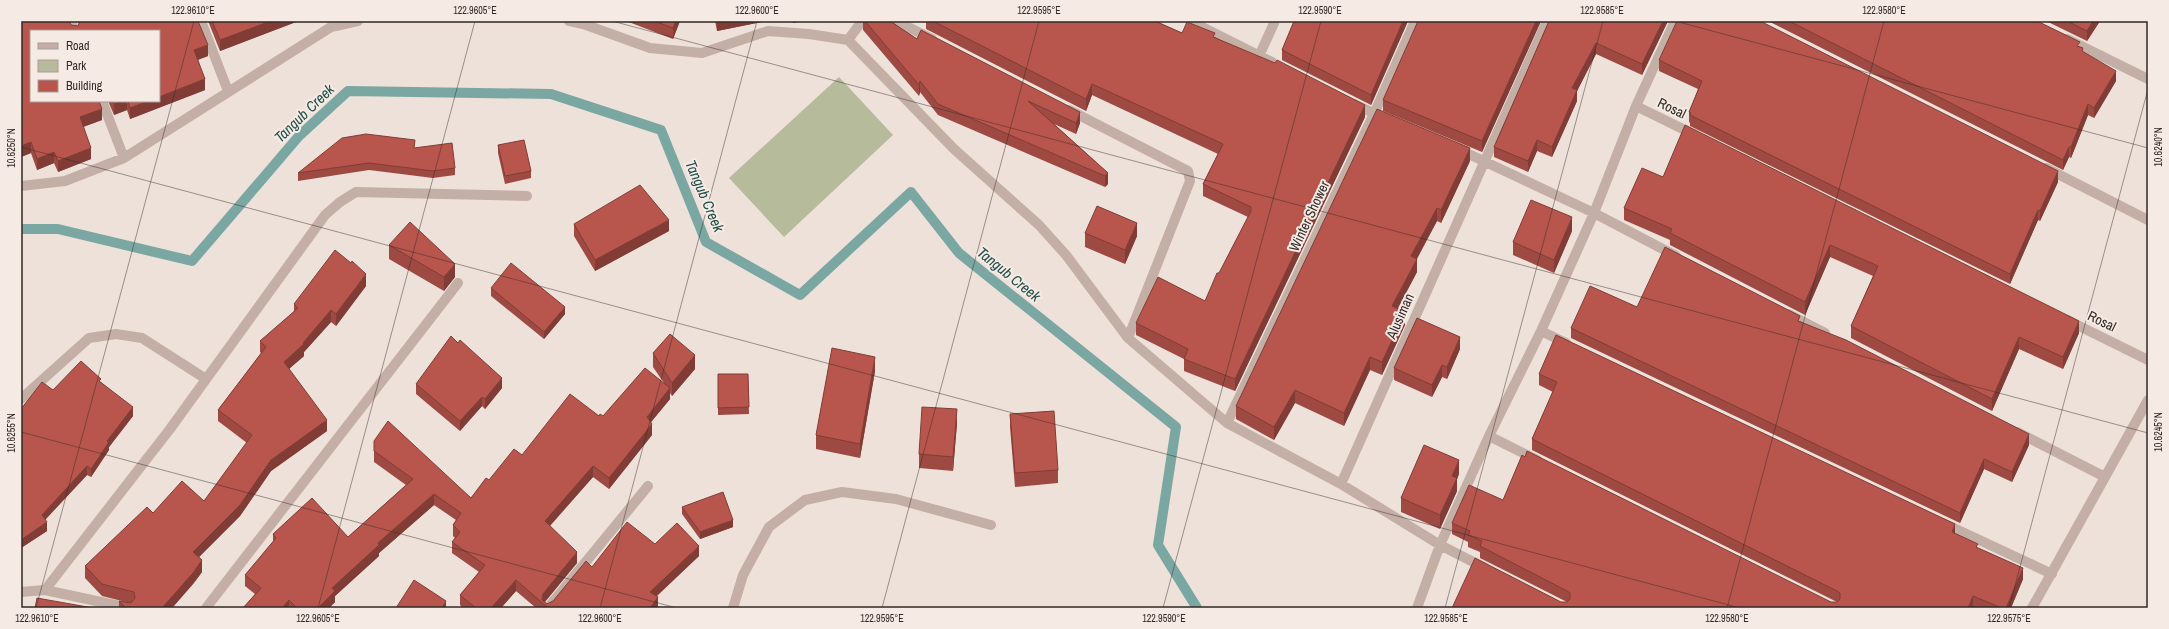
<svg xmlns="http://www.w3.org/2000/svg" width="2169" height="629" font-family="'Archivo Narrow',sans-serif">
	<rect width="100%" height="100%" fill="#eee1d9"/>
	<path fill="#b5bb9b" d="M839,77L893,135L784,237L729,178Z"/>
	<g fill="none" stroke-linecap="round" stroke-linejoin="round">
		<path stroke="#7ba7a2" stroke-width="10" d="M21,229H58L192,261L299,136L348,91L551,94L661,130L706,242L800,295L911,192L959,253L1176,427L1158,545L1197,608"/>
		<path stroke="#c4afa6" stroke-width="10" d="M71,21L75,31
			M201,21L228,91
			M569,21L586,25L650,48L702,53L768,31L809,34L848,40L954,149L1039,225L1066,255L1128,338L1227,423L1341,484L1440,545L1485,568
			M896,21L932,39
			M1190,21L1272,62
			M2067,39L2148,79
			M848,40L862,21
			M1259,56L1275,21
			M102,101L124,158
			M1354,104L1386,119
			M1636,106L1695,135
			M1069,110L1188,171L1190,181L1128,338
			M1458,149L1594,213L1676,256
			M2046,168L2148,220
			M21,186L65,181L124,158L331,27L358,21
			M1788,314L1825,333
			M2067,320L2148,360
			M1541,331L1566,343
			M21,399L89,338L116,334L142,338L206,379
			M1227,423L1374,114L1415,21
			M2017,432L2105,477
			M1489,436L1537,460
			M1341,484L1547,21
			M1943,523L2052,574
			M45,590L170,429L325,215L340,202L356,192L527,196
			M21,592L45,590L129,608
			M206,608L458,283
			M548,608L648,486
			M733,608L743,575L769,527L805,500L842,492L896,499L991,525
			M1417,608L1440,545L1489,436L1541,331L1594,213L1636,106L1675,21
			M2032,608L2148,400"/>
	</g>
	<path fill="#9e4a42" d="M21,21L78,26L79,24L77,21H198L208,56L198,60L205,90L130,119L127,110L114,115L108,101H159L31,31L102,120L83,127L91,159L58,172L54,163L37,170L31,153L21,157Z
		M208,21H296V22L220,51Z
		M626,21H680L673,39Z
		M715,21H767L717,31Z
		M863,21H890L917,39L1080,123L1076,134L1054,124L1108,173V184L1105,187L938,115L920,92L919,96L863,30Z
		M926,21H1155L1182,33L1215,37L1365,117L1235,391L1184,371V359L1136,335V323L1205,301L1248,217L1203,196V184L1218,154L1092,95L1086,111L926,29Z
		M1294,21H1408L1371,105L1282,60V50Z
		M1541,21L1482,152L1383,111V100Z
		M1549,21H1668L1642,75L1596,54L1577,91V101L1552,157L1537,151L1528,172L1494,157V147Z
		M1768,21H2037L2080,47L2083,52L2116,81L2094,118L2088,115L2071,158L2069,157L2063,170Z
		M2046,21H2100L2087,41Z
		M1659,60L2058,182L2040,221L2038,220L2010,284L1690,126V123L1689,122V112L1698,89L1659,71Z
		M498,145L531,171V178L505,184L498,153Z
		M414,148L455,168V175L433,178L369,170L298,181V173Z
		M1470,161L1441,223L1437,221L1417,259V272L1398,308L1405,325L1382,375L1370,370L1344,426L1295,403L1274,440L1236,419V406Z
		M1663,177L2079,333L2063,369L2019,349L1992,411L1851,338V326L1873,276L1830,257L1805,315L1670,245V240L1624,220V208Z
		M574,224L669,231L595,271L574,236Z
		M1572,231L1554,273L1513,255V242Z
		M1085,233L1137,236L1125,264L1085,247Z
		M389,245L455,277L444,291L389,259Z
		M366,286L336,326L331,322L304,352V356L289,369L327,431L271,471L240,516L199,557L202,572L193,584L172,608H119V601L130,603L102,596L85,578V566L153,513L204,501L247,443L218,421V410L261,353L260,352V341L294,312V304Z
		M491,288L565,314L544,339L491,296Z
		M1637,307L1800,321L2029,445L2012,482L1984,469L1960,523L1571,338V328Z
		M458,343L502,388L485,409L482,406L460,431L416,394V384Z
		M1460,349L1447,379L1442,377L1432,397L1394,380V368Z
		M653,353L695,369L672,396L670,393V399L651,422L652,435L609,489L593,477L550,526L577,563L545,602L547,604L553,601L592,567L655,544L699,556L657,596V608H536L516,591L501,608H463L460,605V595L479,572L452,553V542L455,538L453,536V525L456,520L434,505L379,553V556L335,596V602L329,608H243L255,594L245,586V575L273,543V534L348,537L406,485L374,462V441L471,498L489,480L522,455L599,416H603L664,383L653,367Z
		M875,371L860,458L816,449V435Z
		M718,374H748L749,414L718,415Z
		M1539,374L1955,533L1978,548L2023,579L2011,608L1561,602H1567L1480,558V552L1468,547V542L1452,534V523L1503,500L1831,602H1837L1532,450V439L1553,392L1539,385Z
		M101,382L133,416L109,447V450L91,477L87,475L45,520L47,531L21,548L53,390Z
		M1010,414L1058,470V483L1015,487L1010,427Z
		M957,423L953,471L919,468V454Z
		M1459,474L1457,479V491L1440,529L1401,512V498Z
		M682,507L733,527L700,539L682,514Z"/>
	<path fill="#813c36" d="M271,21H296V22L220,51V40Z
		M676,21H680L673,39V28Z
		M717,21H767L717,31Z
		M793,21H804L793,23Z
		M1403,21H1408L1371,105V95Z
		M1536,21H1541L1482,152V141Z
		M1663,21H1668L1642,75V64Z
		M2093,21H2100L2087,41V31Z
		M1596,43V54L1577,91V101L1552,157V147L1572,88Z
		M208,45V56L194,61V50Z
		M2116,71V81L2094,118V108Z
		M205,79V90L130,119V108L148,101H159V97Z
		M920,81V92L919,96V85Z
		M1092,84V95L1086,111V99Z
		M123,101H127V110L114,115V104Z
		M2088,104V115L2071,158V147Z
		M1365,105V117L1235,391V379Z
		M102,109V120L80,128V117Z
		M1080,112V123L1076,134V123Z
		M1537,140V151L1528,172V161Z
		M31,142V153L21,157V146Z
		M2069,147V157L2063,170V160Z
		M91,148V159L58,172V161Z
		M1470,148V161L1441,223V210Z
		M54,152V163L37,170V159Z
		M2058,171V182L2040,221V211Z
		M1108,173V184L1105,187V176Z
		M1437,208V221L1411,269V256Z
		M2038,210V220L2010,284V274Z
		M1572,217V231L1554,273V260Z
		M669,220V231L595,271V260Z
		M1137,223V236L1125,264V250Z
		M1830,245V257L1805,315V302Z
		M1417,259V272L1392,319V306Z
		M455,264V277L444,291V277Z
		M366,274V286L336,326V314Z
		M565,307V314L544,339V332Z
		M331,310V322L304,352V356L284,373V362L303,343Z
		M1405,312V325L1382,375V362Z
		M2079,321V333L2063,369V357Z
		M1460,337V349L1447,379V367Z
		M2019,337V349L1992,411V399Z
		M695,355V369L672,396V383Z
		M875,357V371L860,458V444Z
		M1370,357V370L1344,426V413Z
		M1442,365V377L1432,397V385Z
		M502,378V388L485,409V399Z
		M670,388V399L647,427V417Z
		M1295,390V403L1274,440V427Z
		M482,397V406L460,431V421Z
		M133,407V416L109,447V450L91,477V469L107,441Z
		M957,409V423L953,471V457Z
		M327,420V431L271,471L240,516L193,563V552L271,460Z
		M652,424V435L609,489V478Z
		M2029,434V445L2012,482V472Z
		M1984,459V469L1960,523V513Z
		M1459,460V474L1457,479V491L1440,529V515L1452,476Z
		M87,466V475L42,523V515Z
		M593,466V477L545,531V521Z
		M434,494V505L379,553V556L335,596V602L329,608H318L332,588L378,543Z
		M733,520V527L700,539V532Z
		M47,522V531L21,548V540Z
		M1955,524V535L1952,532Z
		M699,546V556L650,602V592Z
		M577,552V563L543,604L542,603L543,594Z
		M202,560V572L193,584L172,608H162Z
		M2023,568V579L2011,608H2006Z
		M516,580V591L501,608H491Z
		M1973,596V608H1968Z
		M658,597V607L657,608H650Z
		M289,600V608H282Z
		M446,601V608H442Z"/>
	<path fill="#b8564d" stroke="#813c36" d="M21,21H69L71,25L78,26L80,21H198L208,45L194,50L205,79L159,97V31H31V101H99L102,109L80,117L91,148L58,161L54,152L37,159L31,142L21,146Z
		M212,21H271L220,40Z
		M654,21H676L673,28Z
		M865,21H890L917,39L921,30L1080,112L1076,123L1028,101L1108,173L1105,176L938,104L920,81L919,85Z
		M933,21H1155L1182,33L1187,22L1215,33L1213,37L1275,63L1277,60L1365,105L1235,379L1184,359L1188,349L1136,323L1158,277L1205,301L1217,273H1219L1251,211V207L1203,184L1223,144L1092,84L1086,99Z
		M1294,21H1403L1371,95L1282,50Z
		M1418,21H1536L1482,141L1383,100Z
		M1549,21H1663L1642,64L1596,43L1572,88L1577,90L1552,147L1537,140L1528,161L1494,147Z
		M1677,21H1760L2058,171L2040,211L2038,210L2010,274L1690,115L1691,113L1689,112L1702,81L1659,60Z
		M1789,21H2037L2080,42L2077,46L2083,48L2082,51L2116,71L2094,108L2088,104L2071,147H2069L2063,160Z
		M2067,21H2093L2087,31Z
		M113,101H123L114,104Z
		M128,101H148L130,108Z
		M1377,109L1470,148L1441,210L1437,208L1411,256L1417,259L1392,306L1405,312L1382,362L1370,357L1344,413L1295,390L1274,427L1236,406Z
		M1685,125L2079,321L2063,357L2019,337L1992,399L1851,326L1878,266L1830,245L1805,302L1670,233L1672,229L1624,208L1642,168L1663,177Z
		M366,134L415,140L414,148L452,143L455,168L433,171L369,163L298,173L342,138Z
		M524,140L531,171L505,176L498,145Z
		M640,185L669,220L595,260L574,224Z
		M1531,200L1572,217L1554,260L1513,242Z
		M1097,206L1137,223L1125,250L1085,233Z
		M410,222L455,264L444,277L389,245Z
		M1665,247L1800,316L1798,321L1846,340L2029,434L2012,472L1984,459L1960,513L1571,328L1590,286L1637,307Z
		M335,250L351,263L352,261L366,274L336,314L331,310L303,343L304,344L284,362L327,420L271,460L240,505L193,552L202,560L193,573L162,608H126L119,601L131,603L135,598L134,592L102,584L85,566L147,507L153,513L182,481L204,501L252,435L218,410L266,347L260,341L298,308L294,304Z
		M511,263L565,307L544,332L491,288Z
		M1417,318L1460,337L1447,367L1442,365L1432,385L1394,368Z
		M670,334L695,355L672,383L653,353Z
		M1556,335L1955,524L1952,532L1978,544L1976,547L2023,568L2006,608H2002L1973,596L1968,608H1452L1475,558L1561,602H1567L1570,599V593L1567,591L1480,546L1482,541L1468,535L1470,531L1452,523L1469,485L1503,500L1522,455L1525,457L1527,451L1831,602H1837L1840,599V593L1837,591L1532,439L1557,382L1539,374Z
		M451,336L458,343L460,340L502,378L485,399L482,397L460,421L416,384Z
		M832,348L875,357L860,444L816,435Z
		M81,361L101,379L99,381L133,407L107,441L109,442L91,469L87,466L42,515L47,522L21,540V409L42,382L53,390Z
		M645,368L670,388L647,417L652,424L609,478L593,466L545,521L577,552L543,594L542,600L547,604L553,601L586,561L592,567L627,522L655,544L677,523L699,546L650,592L658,597L650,608H548L516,580L491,608H476L460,595L485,565L452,542L460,532L453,525L461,513L434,494L378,543L379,545L332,588L335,591L318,608H297L289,600L282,608H243L261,588L245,575L276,538L273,534L312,498L348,537L413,479L374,451V441L388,421L471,498L486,478L489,480L514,449L522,455L570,394L599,416L600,414L603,416Z
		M718,374H748L749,407L718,408Z
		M922,407L957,409L953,457L919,454Z
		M1054,411L1058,470L1015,473L1010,414Z
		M1424,445L1459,460L1452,476L1457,478L1440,515L1401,498Z
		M723,492L733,520L700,532L682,507Z
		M414,580L446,601L442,608H396Z
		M37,598L93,608H35Z"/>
	<path fill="none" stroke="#312826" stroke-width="1" stroke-opacity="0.45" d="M612,21L2148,433M1675,21L2148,148M21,147L1740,608M21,432L677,608M36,608L194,21M318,608L475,21M600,608L757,21M882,608L1039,21M1163,608L1321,21M1445,608L1603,21M1727,608L1884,21M2009,608L2148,89"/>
	<g text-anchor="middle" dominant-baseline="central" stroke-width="4" stroke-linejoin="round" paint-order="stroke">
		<g font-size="14" fill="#312826" stroke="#f6ebe4">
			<text transform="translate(1672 108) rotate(26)">Rosal</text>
			<text transform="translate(1309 216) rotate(-65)">Winter Shower</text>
			<text transform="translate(1400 316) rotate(-66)">Alusiman</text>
			<text transform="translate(2102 321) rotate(26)">Rosal</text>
		</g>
		<g font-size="15" font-style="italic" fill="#214e4a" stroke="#f6ebe4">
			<text transform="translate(304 113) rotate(-44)">Tangub Creek</text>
			<text transform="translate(705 196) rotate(67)">Tangub Creek</text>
			<text transform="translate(1009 274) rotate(39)">Tangub Creek</text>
		</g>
	</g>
	<rect width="2169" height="629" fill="none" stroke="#f6ebe4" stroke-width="44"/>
	<rect x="30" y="30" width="130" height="72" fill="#f6ebe4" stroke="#a79d98"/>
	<rect x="38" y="43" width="20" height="6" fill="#c4afa6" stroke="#a79d98"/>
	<text x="66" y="50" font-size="12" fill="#312826">Road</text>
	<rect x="38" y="60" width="20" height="12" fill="#b5bb9b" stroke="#a79d98"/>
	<text x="66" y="70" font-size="12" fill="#312826">Park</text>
	<rect x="38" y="80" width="20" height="12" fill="#b8564d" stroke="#a79d98"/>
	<text x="66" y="90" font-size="12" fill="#312826">Building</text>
	<rect x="22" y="22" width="2125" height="585" fill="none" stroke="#312826" stroke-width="1.5"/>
	<g font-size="10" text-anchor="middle" fill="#312826">
		<text x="193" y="14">122.9610°E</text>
		<text x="475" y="14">122.9605°E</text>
		<text x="757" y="14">122.9600°E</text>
		<text x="1039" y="14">122.9595°E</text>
		<text x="1320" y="14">122.9590°E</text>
		<text x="1602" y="14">122.9585°E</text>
		<text x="1884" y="14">122.9580°E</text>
		<text transform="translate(2158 147) rotate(-90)" y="4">10.6240°N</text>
		<text transform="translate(11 148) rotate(-90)" y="4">10.6250°N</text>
		<text transform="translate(2158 432) rotate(-90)" y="4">10.6245°N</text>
		<text transform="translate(11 433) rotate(-90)" y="4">10.6255°N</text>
		<text x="37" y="622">122.9610°E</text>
		<text x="318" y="622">122.9605°E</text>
		<text x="600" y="622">122.9600°E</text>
		<text x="882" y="622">122.9595°E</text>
		<text x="1164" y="622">122.9590°E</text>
		<text x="1446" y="622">122.9585°E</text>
		<text x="1727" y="622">122.9580°E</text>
		<text x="2009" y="622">122.9575°E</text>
	</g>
</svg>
